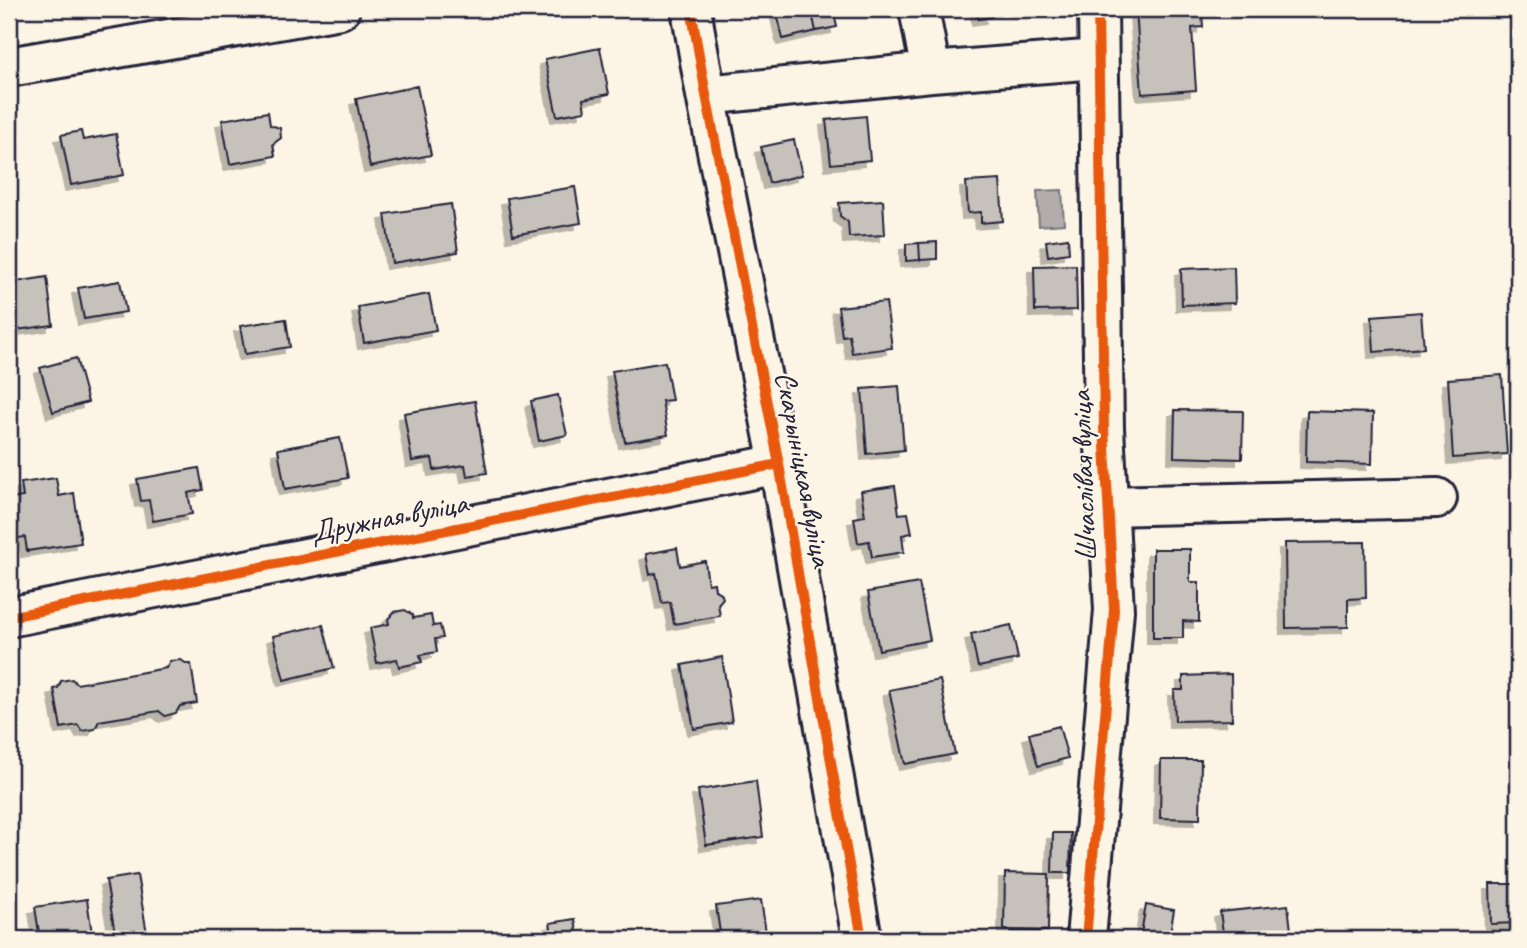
<svg xmlns="http://www.w3.org/2000/svg" width="1527" height="948" font-family="Caveat,sans-serif">
	<defs>
		<filter id="shadow"><feDropShadow dx="-6" dy="6" stdDeviation="0" flood-color="#0004"/></filter>
	</defs>
	<rect width="100%" height="100%" fill="#fcf5e5"/>
	<filter id="ink" filterUnits="userSpaceOnUse"><feTurbulence type="fractalNoise" baseFrequency=".0143" numOctaves="2"/><feDisplacementMap in="SourceGraphic" scale="14" xChannelSelector="R" yChannelSelector="G"/><feConvolveMatrix kernelMatrix="1 2 1 2 8 2 1 2 1" color-interpolation-filters="sRGB"/></filter>
	<g filter="url(#ink)">
		<path fill="#b2adab" stroke="#78757e" stroke-width="2" d="M1062,190L1064,224L1039,226L1037,191Z"/>
		<path fill="#c6c1bb" stroke="#22223b" stroke-width="2" filter="url(#shadow)" d="M776,9H811L816,31L783,39Z
			M811,9H833L837,27L816,31Z
			M977,9H991L992,17L978,19Z
			M1136,9H1202L1203,27L1192,28L1196,90L1142,94Z
			M600,48L609,94L583,99L585,111L557,116L545,59Z
			M417,86L431,155L370,167L356,99Z
			M268,112L270,125L280,128L281,138L273,144L275,156L230,164L222,120Z
			M866,116L870,160L831,164L826,120Z
			M81,131L83,140L116,134L124,175L71,185L61,135Z
			M794,140L802,175L769,183L761,147Z
			M1000,180L1003,221L981,223V212L968,213L966,182Z
			M575,187L581,223L513,235L507,198Z
			M883,200L885,235L849,237L848,222L840,216L839,203Z
			M451,204L458,252L392,263L385,214Z
			M1068,238L1069,253L1048,256L1046,241Z
			M937,242V259L920,260L919,243Z
			M919,243L920,260L906,261V244Z
			M1076,265L1077,310L1035,311L1034,266Z
			M1234,267L1235,303L1182,305L1181,269Z
			M47,277L53,325L9,331V283Z
			M120,281L126,312L84,319L78,288Z
			M429,294L436,330L364,343L358,307Z
			M886,302L892,348L852,353L849,335L842,336L838,307Z
			M1421,312L1424,348L1374,352L1372,316Z
			M286,319L290,347L245,354L240,326Z
			M76,358L88,402L53,412L40,368Z
			M665,362L672,400L662,401L668,435L625,442L612,371Z
			M1502,375L1507,454L1453,458L1448,379Z
			M899,386L904,450L867,454L862,389Z
			M558,395L567,435L539,441L531,401Z
			M475,401L487,473L467,476L465,465L434,470L432,458L412,461L404,413Z
			M1175,410L1243,411L1242,459L1174,457Z
			M1307,411L1373,413L1372,464L1306,462Z
			M340,438L348,478L285,489L278,449Z
			M199,468L203,490L188,493L192,514L153,521L149,500L141,501L137,479Z
			M56,478L59,496L74,493L81,543L27,551L25,537L9,539V499L23,497L21,483Z
			M895,486L899,514L908,513L912,533L902,535L904,552L872,557L869,541L858,543L854,518L865,516L861,491Z
			M1365,542L1366,598L1348,599V627L1286,628L1285,543Z
			M677,548L680,566L705,561L708,584L714,583L715,590L721,593L723,598L718,604L720,616L674,624L670,602L662,603L656,573L650,575L646,554Z
			M1153,549H1190V582H1199V622L1183,621V638H1153Z
			M919,583L930,640L879,650L868,592Z
			M405,610L413,615V618L431,615L433,626L440,625L443,638L435,639L437,652L420,655L422,662L399,667L397,659L377,663L370,628L389,624L388,619L394,612Z
			M323,625L334,668L284,680L273,636Z
			M1011,625L1018,659L978,667L971,634Z
			M722,657L732,722L694,729L682,665Z
			M181,660L187,664H191L197,703L180,706L176,713L165,716L159,711L99,721L95,729L82,731L78,725L61,728L54,689L58,688L61,681L72,679L77,684L166,668L170,661Z
			M1231,674L1232,720L1175,721L1174,690H1183V676Z
			M940,680L955,754L905,764L889,690Z
			M1059,726L1068,758L1038,766L1029,734Z
			M1161,760H1201L1200,819L1160,818Z
			M756,781L763,837L706,845L698,790Z
			M1053,833H1071L1070,873H1052Z
			M1005,873L1049,874L1048,931L1004,930Z
			M137,875L148,939H116L106,880Z
			M1490,884H1516L1517,923L1491,924Z
			M87,899L92,934L60,939H40L35,907Z
			M761,900L767,939H721L716,906Z
			M1146,905L1174,910L1169,939H1140Z
			M1288,905L1292,939H1224L1220,912Z
			M575,919L578,939H553L550,923Z"/>
		<g fill="none" stroke-linecap="round" stroke-linejoin="round">
			<g stroke="#22223b" stroke-width="44">
				<path id="minor" d="M691,9L706,95L779,464L862,939
					M919,9L931,72
					M9,67L340,9
					M706,95L931,72L1098,59
					M1107,506L1437,498
					M9,617L779,464
					M1086,939L1114,610L1104,428L1098,9"/>
			</g>
			<use href="#minor" stroke="#fcf5e5" stroke-width="38"/>
			<g stroke="#fcf5e5" stroke-width="15">
				<path id="cycleway" d="M691,9L706,95L779,464L862,939
					M9,617L779,464
					M1086,939L1114,610L1104,428L1098,9"/>
			</g>
			<use href="#cycleway" stroke="#e8590c" stroke-width="10"/>
		</g>
	</g>
	<g text-anchor="middle" dominant-baseline="central" stroke-width="5" stroke-linejoin="round" paint-order="stroke">
		<g font-size="30" fill="#22223b" stroke="#fcf5e5">
			<text transform="translate(804 469) rotate(79)">Скарыніцкая вуліца</text>
			<text transform="translate(1083 476) rotate(-92)">Шчаслівая вуліца</text>
			<text transform="translate(389 517) rotate(-11)">Дружная вуліца</text>
		</g>
	</g>
	<rect width="1527" height="948" fill="none" stroke="#fcf5e5" stroke-width="35"/>
	<rect x="18" y="18" width="1492" height="913" fill="none" stroke="#22223b" stroke-width="2.5" filter="url(#ink)"/>
</svg>
